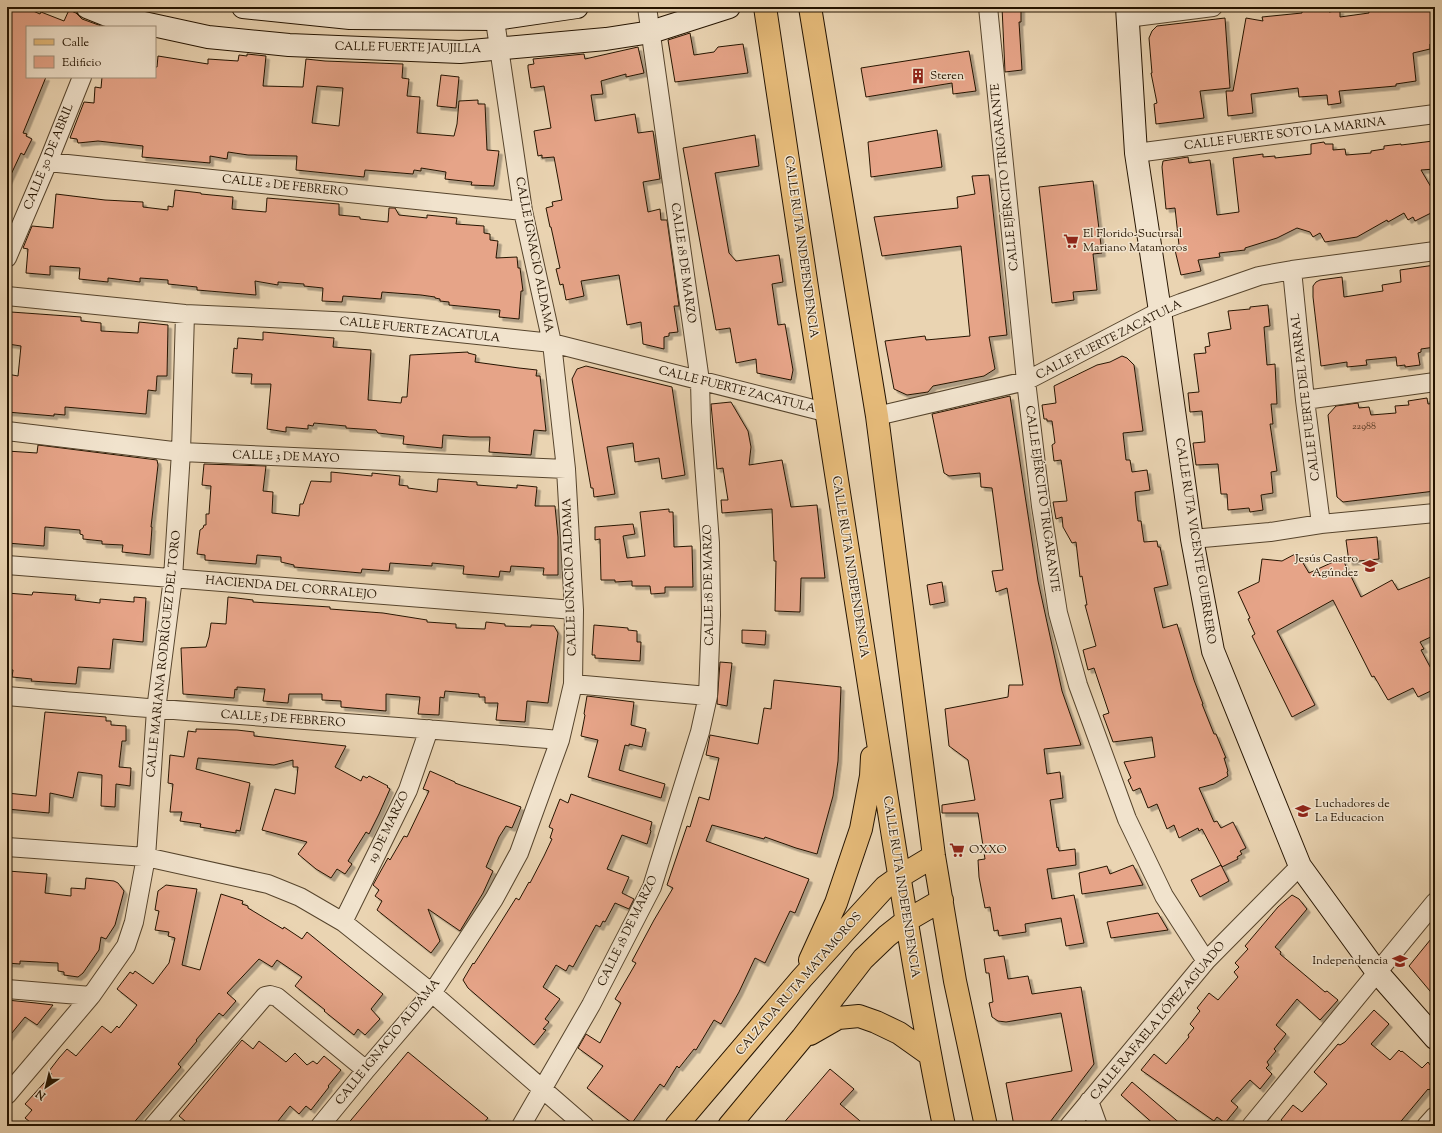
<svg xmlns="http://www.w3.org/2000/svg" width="1442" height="1133" font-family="'Sorts Mill Goudy',serif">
	<defs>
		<filter id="shadow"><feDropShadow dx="3.5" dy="3.5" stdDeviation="0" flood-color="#0004"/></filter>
	</defs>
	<rect width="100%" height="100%" fill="#ead4b2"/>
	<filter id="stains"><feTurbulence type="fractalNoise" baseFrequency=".005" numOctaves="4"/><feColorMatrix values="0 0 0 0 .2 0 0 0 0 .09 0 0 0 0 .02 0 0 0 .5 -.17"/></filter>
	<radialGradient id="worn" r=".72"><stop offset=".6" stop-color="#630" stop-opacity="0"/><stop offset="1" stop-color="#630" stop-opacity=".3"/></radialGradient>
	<path fill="#e6a488" stroke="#251400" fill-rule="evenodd" filter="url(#shadow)" d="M7,7H24L40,14L41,12L64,21L69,10L76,13L82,19L104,27H27V77H46L23,133L27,134L26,136L32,139L24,155L21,153L7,183Z
		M1002,7H1021V22H1019L1022,70L1005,72Z
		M1328,7H1329V12L1340,10V17L1369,13L1368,7H1435V39H1432V44H1430V49L1413,53L1416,81L1396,84V86L1339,91L1341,103L1328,105L1327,95L1299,97L1298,88L1251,94L1253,113L1228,116L1226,91H1233L1246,18L1263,21L1262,17L1302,13V11Z
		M1225,18L1230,88L1200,91L1204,118L1156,124L1154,104L1157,103L1151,73H1152L1149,38L1152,31L1157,26Z
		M690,33L694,55L714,52L718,47L743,44L748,73L675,82L668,40Z
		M638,47L644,73L626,77V74L601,81L603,94L591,95L595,121L635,114L638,133L653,131L660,179L643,182L648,212L660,209L661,220H667L679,306H674L678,332L669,333V336L664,337V349L643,344L641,322L627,325L619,275L581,281L584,296L566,300L563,284L560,285L556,269L560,268L551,227H550L546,208L553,206L552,202L562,200L554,157L542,158V155L538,156L534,131L551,128L544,86L531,88L528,68V65L534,64L533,59L584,54L585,59Z
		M969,51L976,91L953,94L952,83L866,97L861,68Z
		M247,54L266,56L263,86L303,87L306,59L325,61L403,64L402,78L409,79L407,96L420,97L417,133L454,136L457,124L459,101L478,100V104H485L487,150L499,151L494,186L471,185L472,182L445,179L446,172L421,168V171L414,170L413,174L365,170L364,177L296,170L297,156L248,155L228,152L227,159L210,156V163L142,157L143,146L98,141L78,143L77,139L70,138L84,102L94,103L95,87L101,88L102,77H155V67H157L158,56L208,64V59L238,61L239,55L247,56ZM317,86L343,88L339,126L312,123Z
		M441,75L459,77L456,108L437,106Z
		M937,130L942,167L871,177L868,142Z
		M755,135L759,166L715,173L729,253L736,261L779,255L783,282L772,284L778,325L785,324L793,370L791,380L757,373L756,359L736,363L730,328L716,330L683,148Z
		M1433,141V143H1435V169L1421,170L1435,194V211L1415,221L1413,217L1408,220L1404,213L1388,222L1387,220L1357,237L1325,242L1320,233L1313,237L1310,232L1297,228L1277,238L1245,248V250L1219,253L1220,257L1198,260L1201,271L1181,275L1174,246L1179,245L1175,208L1166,209L1162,167L1163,161L1188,157L1189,163L1210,160L1217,215L1239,212L1233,158L1263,154V157L1275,156V158L1311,154V144L1324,142L1325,144H1333V150L1345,149L1346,155L1371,153V151L1384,149V146L1401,144V145Z
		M989,175L1007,335L989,337L995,369L984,376L933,386L928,392L907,395L894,389L885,341L925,336L926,340L970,336L961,246L882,256L874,217L958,208L957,197L975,194L972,176Z
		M1093,181L1102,253L1093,254L1097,290L1073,292L1074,300L1052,303L1039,187Z
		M175,190L201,193V194L233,197L232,209L266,212L267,198L339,204V215L360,217V219L388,222L389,208H395L399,215L427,218V215L457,218L456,224L484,226V233L490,234V240L498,241L496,258L517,257L518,268H520L523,291H521L519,319L499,317L500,310L449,305V302L440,301V299L435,298V297L421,295L382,292L381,299L343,296L342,302L322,301L323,288L304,286V284L278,282V285L255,281L256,295L197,290V287L168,284V280L140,278V282L108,278V282L79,279L80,268L50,266V275L26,273L28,249L23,248L32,226L53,228L56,194L105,200L143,202V207L168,210V206L173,207Z
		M1435,265V347L1421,349V352L1418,353L1420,365L1405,367V365L1397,366L1396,357L1366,360L1367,365L1347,367V362L1321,366L1313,297V286L1316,282L1320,280L1342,277L1344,297L1383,291L1382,285L1401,282L1400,270Z
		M1268,305L1270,326L1264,327L1267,365L1275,364L1277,404H1271L1273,424H1270L1277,471L1271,472L1273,493L1261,495L1263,510L1250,512L1249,508L1228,510L1227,494H1221L1218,464L1196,465L1193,443L1205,442L1202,411L1190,412L1188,393L1199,392L1194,354L1206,353L1205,347L1210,346L1208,333L1231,329L1228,311L1250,309V307Z
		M11,312L81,317V321L101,323V331L138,333L139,322L168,325L167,376H157L156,391L148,390L146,414L65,407V415L54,414V416L7,412V374L18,376L21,346L8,344L9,338H7V322H10Z
		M263,332L334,338L333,347L371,350L368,400L401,403L402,397H407L410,355L468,352V353L476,355L475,362L519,368L537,370L536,376H540L546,431L534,430L531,455L489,452L490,437H470L443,435L442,448L403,444L404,436L378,433L376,430L346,428V426L314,423L313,426L308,425V429L286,427V432L267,429L271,384H251L252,374L232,373L234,348L237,349L238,338L263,340Z
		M1122,356L1127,358L1134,365L1143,431L1123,433L1126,460H1130L1132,472L1147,470L1150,490L1135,492L1136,505L1138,521H1141L1144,542L1157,541L1158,547H1160L1168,585L1154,588L1163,628L1177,624L1194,680L1203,704H1202L1214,734H1216L1226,758H1224L1228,771L1227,772L1228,776L1214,784L1199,788L1214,822L1217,821L1221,828L1233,822L1246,848L1240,851L1242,854L1237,857L1238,859L1222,867L1202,829L1199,831L1198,828L1179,838L1174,825L1167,829L1157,804L1148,808L1140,788L1133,791L1128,780L1131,778L1124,762L1155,757L1152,737L1113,742L1103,715L1109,713L1094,668L1088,670L1083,650L1096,646L1085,605H1087L1082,576L1080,577L1076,542L1072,543L1063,527L1062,517L1056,519L1053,502L1067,501L1061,460L1054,461L1052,445L1055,443L1052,421H1047V419H1044L1042,405L1056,403L1054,386L1097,365L1110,362Z
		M586,366L672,387L685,475L662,479L659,458L635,462L633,443L607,447L615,494L594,497L593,488H591L572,379L577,369Z
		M1010,396L1038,581L1062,691L1081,745L1044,749L1047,774L1060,772L1063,798L1050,800L1057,848L1058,847L1059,851L1075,849L1076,865L1047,869L1052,899L1074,895L1084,943L1066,946L1061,918L1025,924L1026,932L999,936L998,930L994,931L990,907L985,908L979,877L978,860L985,859L978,813H942V805L975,800L968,760L949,746L945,709L1008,697L1009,685H1023L1007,588L996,592L992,571L1003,570L992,488L981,487L980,473L949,476L944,473L932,414Z
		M1427,398L1428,404L1435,403V491L1343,502L1337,497L1328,415L1336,406L1358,403L1359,408L1369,407L1371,415L1396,413L1395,406L1409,405L1408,401Z
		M731,402L748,431L751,447L749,465L782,460L791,507L817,505L825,578H801L800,612L775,611L776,561H774L772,509L722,513L721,500H728L723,468L717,469L711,404Z
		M38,445L157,460L158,465L151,527H152L150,555L122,552L123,545L102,544V541L83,539V535L80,534V530L45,527L44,546L7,543V451L37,453Z
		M204,464L266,466L263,491L273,492L272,513L299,516L300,504H303L311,481L331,482V472L372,476V473L400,476L399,485L408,486V488L437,492L438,479L477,482V485L517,488V485L537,487L535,506H555L558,537V575H543L544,568L511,566L510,572L500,571L499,577L463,574L464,566L432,563V566L390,563L389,571L362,569L361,573L294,567V565L281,562V557L257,555L256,564L205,560V555L197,554L200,530L203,528L204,525H206V514H209L211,486L202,485Z
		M669,509V512H673L674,547L692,546L693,587H665V593L651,594L650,586H632V581L615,582V580H601L600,539L595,540V527L633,524L635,534L623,536L627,558L645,556L640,512Z
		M1377,537L1379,559L1349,562L1346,540Z
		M1297,553L1309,573L1342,558L1361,597L1392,580L1398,590L1435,575V635L1420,642L1424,649L1421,650L1435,676V689L1418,697L1413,688L1388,700L1374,676L1372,677L1333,600L1277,631L1315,705L1292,717L1252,636L1255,634L1248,619L1250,618L1238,592L1259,582L1262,559L1282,561Z
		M942,582L945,602L930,605L927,585Z
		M33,592L76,595L75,600L100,603V599L134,602V597L146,598L143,642L113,639L110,669L78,667L76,684L31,681L32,679L12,677L13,670L7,669V593L32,595Z
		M228,597L253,600V602L330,607V609L383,613L427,620V622L456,624V628L485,629L486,622L505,624V626L531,627V625L554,626L558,633L548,703L527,701L525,722L496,720L498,703H485V697H479V694L445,691L444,698L440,697L439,715L418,714L420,697L386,694V711L341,707V701L322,700V694H289L288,703L263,701L265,689L237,687V690L235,689L234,698L183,694L181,648L206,647L209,637L211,623L226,624Z
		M594,625L628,628V630L637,631V642H641L640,661L595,658V655H592Z
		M742,630L766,631L765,645L742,643Z
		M720,662L732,663L727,706L717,704Z
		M774,680L841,687L838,761L833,796L817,854L796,848L765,837L764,839L712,825L706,841L809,879L795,913L790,911L765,963L755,958L739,992L721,1024L714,1020L696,1050L694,1049L679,1068L677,1066L664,1087L660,1084L632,1123L587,1088L603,1066L578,1048L586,1034L600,1043L621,1003L615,999L636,963L632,961L654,920L673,888L667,885L687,826L690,827L699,797L709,800L719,758L706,755L710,735L758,744L764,708L771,709Z
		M587,696L634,702L631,725L646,729L642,747L629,744V746L625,745L619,770L665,784L661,798L588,777L598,740L581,736L585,715L584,714Z
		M45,712L106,717V721H111V725L126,726V741H122L119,767L131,768L130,786L116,784L115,807L101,806L102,775L78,772L73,798L50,793L49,813L7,809V793L36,796Z
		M196,729L237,730L254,732V736L346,746L335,767L361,781L363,776L367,778L369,776L388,786L387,787L390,789L379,814L369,834L366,832L348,861L352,864L345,874L337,869L331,878L316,869L298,854L307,842L262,830L275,789L295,794L298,767H293V760L274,765L198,758L196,769L250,783L240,831L236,830V833L200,827L201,824L180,821L182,812H170L173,784L168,783L170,755L184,757L188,731L196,732Z
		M430,771L455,782V783L521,807L512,828L506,826L499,837L486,867L493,871L483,893L460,931L428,909L440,941L431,953L377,910L382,901L375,896L379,890L373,885L388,858L390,860L404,836L407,837L429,791L423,789Z
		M571,794L652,822L650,830L651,831L647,844L622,835L607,869L629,877L622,893L634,899L629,909L615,903L605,922L603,921L600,927L596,925L573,967L569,965L566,971L556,965L543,987L560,999L545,1019L549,1022L543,1029L546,1030L534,1045L468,988L463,980L473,963L474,964L494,933L516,898L519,900L529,882L530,883L544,856L552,839L550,838L553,829L549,827L560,799L568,803Z
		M1133,865L1143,885L1082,894L1079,873L1107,866L1110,874Z
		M1221,865L1229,881L1200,897L1191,880Z
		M8,871L47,874L45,893L71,896V888L85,889L86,878L114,881L118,883L124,891L115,925L106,939L101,937L99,950L83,973L78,977L64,975V972L58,971V963L20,961V964L7,963Z
		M166,885L197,889L182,965L200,970L221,894L243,901L242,904L248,906V908L283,929L284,927L302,939L307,932L383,994L371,1009L380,1019L365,1035L358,1029L354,1035L324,1011L325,1010L295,986L302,977L277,960L272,967L259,959L227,993L236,1001L223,1016L219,1013L196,1040L197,1041L178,1064L181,1067L131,1126H35L25,1118L32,1110L25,1104L52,1074L49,1071L59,1058L67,1049L76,1056L102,1026L111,1033L117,1026L119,1028L137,1005L117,989L130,972L133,974L135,971L153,984L169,963L175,938L168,936L169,932L155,930L159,911L155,910L158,891Z
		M1292,895L1299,899L1307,909L1275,947L1281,952L1280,954L1325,992L1327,991L1338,1000L1320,1020L1297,999L1276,1025L1286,1034L1274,1049L1276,1051L1267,1062L1269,1065L1266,1068L1272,1074L1260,1089L1250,1080L1231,1101L1238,1107L1225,1123L1217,1117L1214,1121L1141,1070L1154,1054L1166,1064L1189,1037L1188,1035L1194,1028L1190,1024L1200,1011L1197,1008L1209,993L1218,1000L1238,977L1234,972L1239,967L1235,963L1248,949L1245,946L1278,907Z
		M1158,913L1168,930L1111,938L1107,922Z
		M1435,934V997L1409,966Z
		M1004,956L1008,979L1028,976L1032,994L1081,987L1094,1064L1047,1126H1014L1006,1083L1072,1071L1061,1013L1006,1022L998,1021L992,1017L989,1003L993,1002L989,973H986L984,959Z
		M7,1000L36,1003L53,1005L37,1025L25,1017L7,1039Z
		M1374,1010L1389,1024L1371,1044L1390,1060L1399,1050L1401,1052L1402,1051L1422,1068L1428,1062L1435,1072V1083L1429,1090L1428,1089L1397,1126H1288L1281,1120L1293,1105L1302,1112L1327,1084L1314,1072L1338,1044L1340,1045L1345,1042Z
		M242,1040L253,1049L259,1041L286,1062L295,1053L307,1065L313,1061L317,1064L324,1056L341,1070L328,1086L329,1087L311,1110L306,1106L299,1114L290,1106L274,1126H191L179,1116Z
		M408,1052L488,1118L481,1126H346Z
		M830,1069L854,1089L840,1104L866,1126H781Z
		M1132,1082L1183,1126H1156L1121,1095Z"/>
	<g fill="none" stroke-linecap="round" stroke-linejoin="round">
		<g stroke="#56442c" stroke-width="20">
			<path id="street" d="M988,7L1026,381L1041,506L1058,613L1078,685L1127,819L1164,896L1206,961
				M1127,18L1213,7
				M1136,153L1435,114
				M48,162L523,211
				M7,258L48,162L82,77
				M1292,270L1305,400L1321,524
				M7,296L185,314L354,322L552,343L825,412
				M1305,400L1435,382
				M877,416L1026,381L1160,311L1181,303L1259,276L1292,270L1435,251
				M7,431L181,452L566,469
				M1192,539L1270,532L1321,524L1435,513
				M7,565L574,610
				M573,684L708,696
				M7,696C191,713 376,724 560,740
				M7,847L146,857L268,884L300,897L343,922L432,993L585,1126
				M343,922L408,790L429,729
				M7,989L91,996
				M7,1095L91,996L126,946L134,922L146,857L156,710L173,578L181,452L185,314
				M1089,1101L1098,1126
				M153,1126L265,996L270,995L277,997L366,1070
				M320,1126L366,1070L432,993L494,899L519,853L560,740L573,684L574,610L566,469L552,343L523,211L493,7
				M521,1126L591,1005L652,887L700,732L708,696L711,615L710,543L701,422L700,381L647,7
				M1069,1126L1206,961L1300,866
				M1251,1126L1435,902
				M1426,1126L1435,1116"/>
		</g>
		<g stroke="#251400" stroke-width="24">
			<path id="secondary" d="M87,7L107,15L208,37L289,45L460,52L606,39L651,32L729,7
				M243,7L350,18L495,19L577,7
				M1127,7L1136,153L1160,311L1192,539L1213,651L1300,866L1377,972L1435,1038"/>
		</g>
		<g stroke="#251400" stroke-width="24">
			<path id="primary" d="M765,7C800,242 835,476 873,711C895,849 916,988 944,1126
				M810,7L877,416L934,856L955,981L986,1126
				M810,960L836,903L861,829L871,776L872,757
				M810,1034L838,1018L859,1016L876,1022L899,1033L930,1055
				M676,1126L802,978L885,887L899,877L934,856
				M729,1126L802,1038L863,959L887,936L906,921L942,900"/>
		</g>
		<use href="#street" stroke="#f1e3cd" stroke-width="18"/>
		<use href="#secondary" stroke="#f1e3cd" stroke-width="22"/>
		<use href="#primary" stroke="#e5ba79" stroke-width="22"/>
	</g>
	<defs>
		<g id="building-bare" transform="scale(1.2)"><path d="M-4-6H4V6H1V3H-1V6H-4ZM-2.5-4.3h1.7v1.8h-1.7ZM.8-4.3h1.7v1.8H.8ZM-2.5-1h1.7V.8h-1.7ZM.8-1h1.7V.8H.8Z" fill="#8f2418" stroke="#f1e3cd" stroke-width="2.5" paint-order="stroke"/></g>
		<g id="supermarket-bare" transform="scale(1.2)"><path d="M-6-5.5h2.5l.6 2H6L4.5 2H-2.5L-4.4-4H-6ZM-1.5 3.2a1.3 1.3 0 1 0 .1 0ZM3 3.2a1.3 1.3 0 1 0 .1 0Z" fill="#8f2418" stroke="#f1e3cd" stroke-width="2.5" paint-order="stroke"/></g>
		<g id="school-bare" transform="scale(1.2)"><path d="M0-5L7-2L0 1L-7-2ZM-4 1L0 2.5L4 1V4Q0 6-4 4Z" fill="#8f2418" stroke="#f1e3cd" stroke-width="2.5" paint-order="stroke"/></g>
	</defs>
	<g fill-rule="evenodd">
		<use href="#building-bare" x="918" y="76"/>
		<use href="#supermarket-bare" x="1071" y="241"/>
		<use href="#school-bare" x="1370" y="566"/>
		<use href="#school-bare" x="1303" y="811"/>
		<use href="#supermarket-bare" x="957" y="850"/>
		<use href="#school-bare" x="1400" y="961"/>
	</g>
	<g text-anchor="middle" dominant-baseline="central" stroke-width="3" stroke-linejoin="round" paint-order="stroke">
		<g font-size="10" fill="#553822">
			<text x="1364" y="426">22988</text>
		</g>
		<g font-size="12" fill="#251400" stroke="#f1e3cd">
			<text transform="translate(408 48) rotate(1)">CALLE FUERTE JAUJILLA</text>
			<text transform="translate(1285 134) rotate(-7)">CALLE FUERTE SOTO LA MARINA</text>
			<text transform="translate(49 157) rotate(-68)">CALLE 30 DE ABRIL</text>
			<text transform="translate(1005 177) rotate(-96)">CALLE EJÉRCITO TRIGARANTE</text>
			<text transform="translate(285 186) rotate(6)">CALLE 2 DE FEBRERO</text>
			<text transform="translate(801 247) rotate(82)">CALLE RUTA INDEPENDENCIA</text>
			<text transform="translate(534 255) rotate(79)">CALLE IGNACIO ALDAMA</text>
			<text transform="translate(683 263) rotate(82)">CALLE 18 DE MARZO</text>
			<text transform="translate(420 330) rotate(6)">CALLE FUERTE ZACATULA</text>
			<text transform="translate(1109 340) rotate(-27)">CALLE FUERTE ZACATULA</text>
			<text transform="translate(737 390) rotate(14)">CALLE FUERTE ZACATULA</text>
			<text transform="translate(1306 397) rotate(-97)">CALLE FUERTE DEL PARRAL</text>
			<text transform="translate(286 457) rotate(2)">CALLE 3 DE MAYO</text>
			<text transform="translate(1042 499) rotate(82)">CALLE EJÉRCITO TRIGARANTE</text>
			<text transform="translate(1195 541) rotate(81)">CALLE RUTA VICENTE GUERRERO</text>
			<text transform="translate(850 567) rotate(81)">CALLE RUTA INDEPENDENCIA</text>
			<text transform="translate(570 577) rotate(-92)">CALLE IGNACIO ALDAMA</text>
			<text transform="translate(709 585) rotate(-91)">CALLE 18 DE MARZO</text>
			<text transform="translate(291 588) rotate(5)">HACIENDA DEL CORRALEJO</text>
			<text transform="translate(164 654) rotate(-84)">CALLE MARIANA RODRÍGUEZ DEL TORO</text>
			<text transform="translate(283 719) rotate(4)">CALLE 5 DE FEBRERO</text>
			<text transform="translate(389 827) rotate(-64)">19 DE MARZO</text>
			<text transform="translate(901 887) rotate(81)">CALLE RUTA INDEPENDENCIA</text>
			<text transform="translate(628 931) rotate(-64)">CALLE 18 DE MARZO</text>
			<text transform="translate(799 984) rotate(-49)">CALZADA RUTA MATAMOROS</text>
			<text transform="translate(1158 1021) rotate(-50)">CALLE RAFAELA LÓPEZ AGUADO</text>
			<text transform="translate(388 1042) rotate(-51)">CALLE IGNACIO ALDAMA</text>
		</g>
		<g font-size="12" fill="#251400" stroke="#f1e3cd" text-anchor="start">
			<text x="930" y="76">Steren</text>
			<text x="1083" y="234">El Florido-Sucursal<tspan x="1083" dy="14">Mariano Matamoros</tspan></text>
			<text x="1358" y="559" text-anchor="end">Jesús Castro<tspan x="1358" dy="14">Agúndez</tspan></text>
			<text x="1315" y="804">Luchadores de<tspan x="1315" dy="14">La Educacion</tspan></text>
			<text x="969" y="850">OXXO</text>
			<text x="1388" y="961" text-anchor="end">Independencia</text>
		</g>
	</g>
	<rect width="1442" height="1133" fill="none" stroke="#ead4b2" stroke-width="24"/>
	<rect x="8" y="8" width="1426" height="1117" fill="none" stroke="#251400" stroke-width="2"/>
	<rect x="12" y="12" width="1418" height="1109" fill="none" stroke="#251400"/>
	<rect x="26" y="26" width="130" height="52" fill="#f1e3cd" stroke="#9f907b"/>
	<rect x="34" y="39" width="20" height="6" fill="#e5ba79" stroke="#9f907b"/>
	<text x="62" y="46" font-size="12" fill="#251400">Calle</text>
	<rect x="34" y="56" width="20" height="12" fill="#e6a488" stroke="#9f907b"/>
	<text x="62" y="66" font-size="12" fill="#251400">Edificio</text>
	<g transform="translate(46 1087) rotate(215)" stroke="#f1e3cd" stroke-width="3" paint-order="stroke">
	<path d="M0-3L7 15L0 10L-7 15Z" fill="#251400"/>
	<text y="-6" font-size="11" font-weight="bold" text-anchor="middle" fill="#251400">N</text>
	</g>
	<rect width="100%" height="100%" filter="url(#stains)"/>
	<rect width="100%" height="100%" fill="url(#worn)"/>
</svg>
